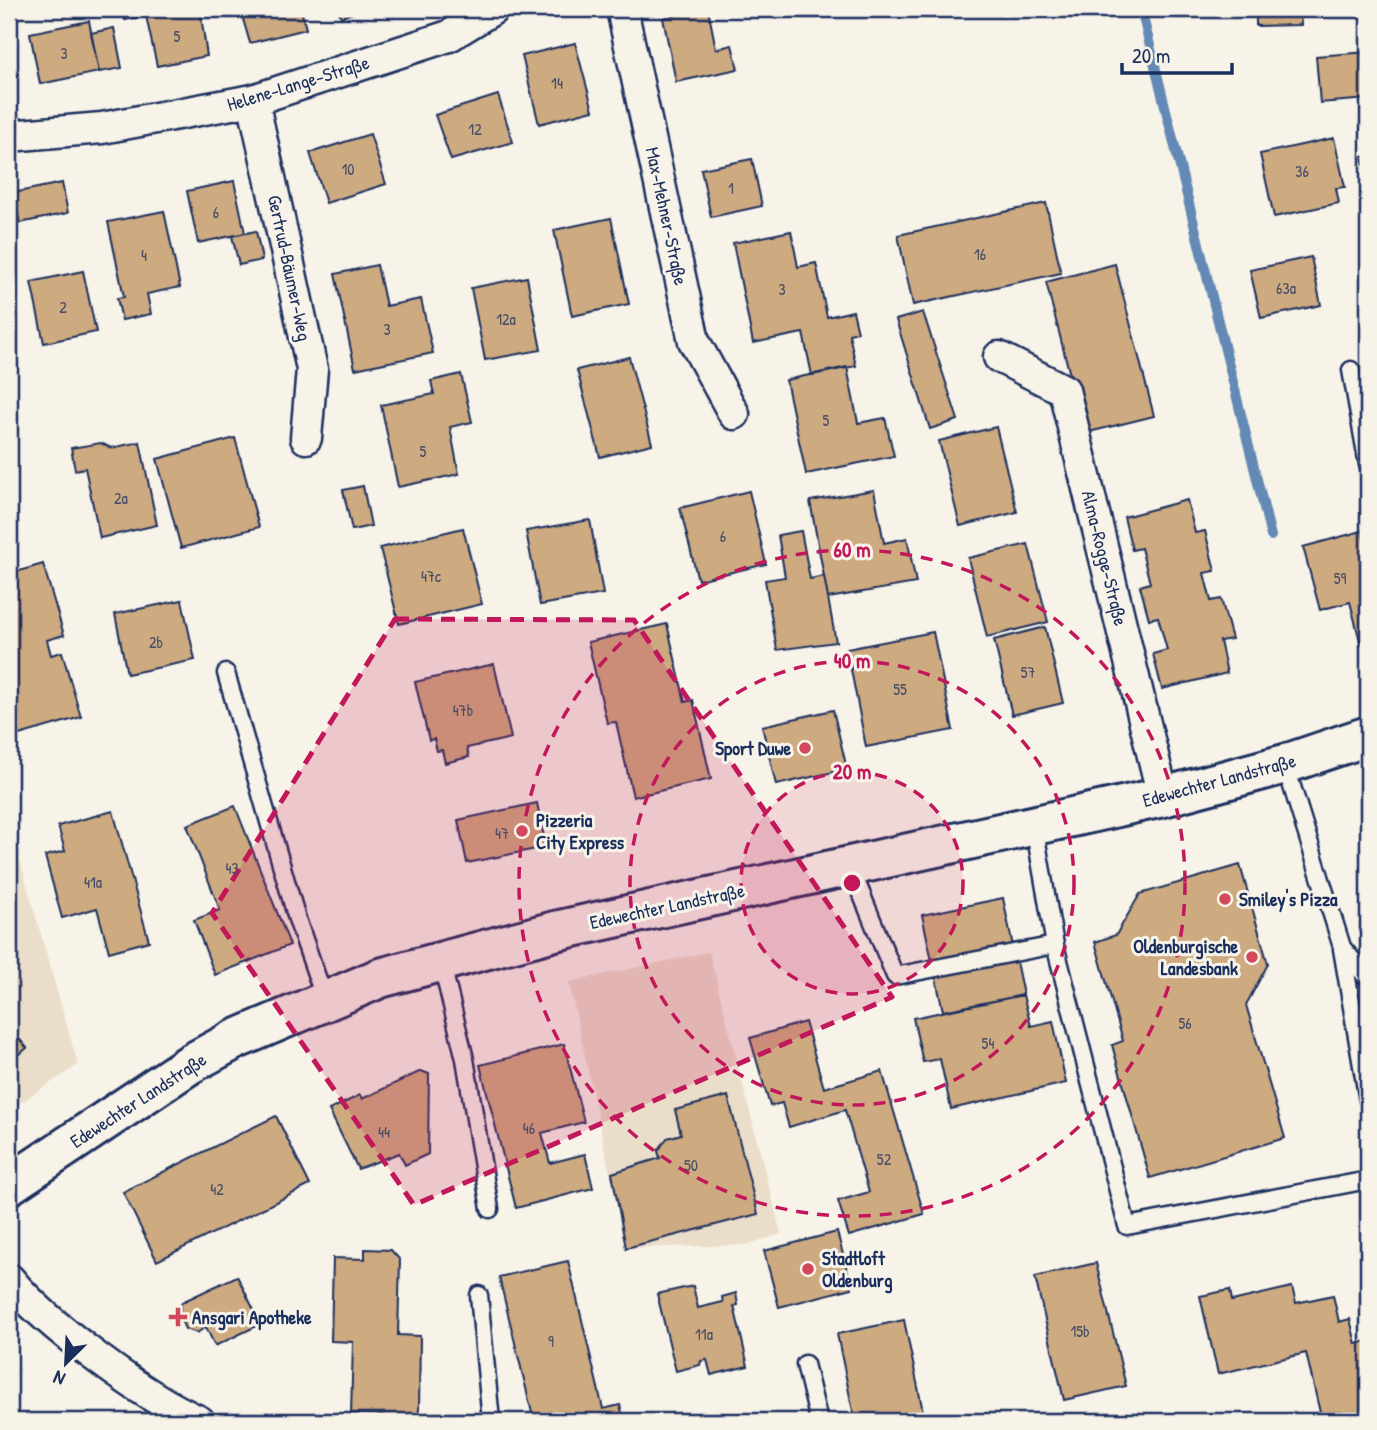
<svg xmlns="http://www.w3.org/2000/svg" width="1377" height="1430" font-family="'Patrick Hand',sans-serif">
	<rect width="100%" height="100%" fill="#f7f3e8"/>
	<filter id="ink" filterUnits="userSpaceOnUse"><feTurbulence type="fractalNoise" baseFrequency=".0143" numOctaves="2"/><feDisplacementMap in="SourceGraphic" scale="14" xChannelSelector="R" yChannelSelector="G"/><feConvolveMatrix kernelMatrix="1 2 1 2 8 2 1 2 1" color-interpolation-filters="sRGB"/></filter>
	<g filter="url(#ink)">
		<path fill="#eaddc9" d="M9,822L78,1065L9,1110Z
			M709,952L781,1234L745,1245L626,1248L569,982Z"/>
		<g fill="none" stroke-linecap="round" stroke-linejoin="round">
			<path stroke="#6389b5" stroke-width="10" d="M1141,9L1271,536"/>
		</g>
		<path fill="#cdaa80" stroke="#1b2f5e" stroke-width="2" d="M121,9H144L146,16L125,20Z
			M176,9H200L207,56L157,66L146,16Z
			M240,9H301L306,29L250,43Z
			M338,9H364L341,17Z
			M708,9L716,49L732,45L738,69L676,82L663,18Z
			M1256,9H1300L1301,25L1256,26Z
			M89,21L99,72L40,84L30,33Z
			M114,28L122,68L99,72L91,33Z
			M575,43L593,110L539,124L522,56Z
			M1368,52V99L1320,103L1316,56Z
			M498,95L513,142L451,160L435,115Z
			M370,134L386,184L326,203L310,153Z
			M1334,138L1345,187L1336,188L1339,203L1274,217L1260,154Z
			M1368,156V186L1362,157Z
			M752,159L762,206L711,217L701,169Z
			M234,181L245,233L198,243L187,191Z
			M62,183L68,213L20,223L13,193Z
			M1046,203L1061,273L913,305L898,235Z
			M164,211L180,287L147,294L151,314L122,320L117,298L124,297L108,222Z
			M611,218L629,304L572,316L554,230Z
			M256,231L262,260L239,265L232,236Z
			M791,231L798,267L816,263L827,317L853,311L858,332L849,334L856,366L812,375L803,333L753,343L733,243Z
			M1311,257L1321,305L1261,318L1250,270Z
			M1115,264L1154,416L1085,433L1046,282Z
			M377,265L386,306L421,299L433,353L355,369L335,274Z
			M83,271L96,332L44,343L31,282Z
			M527,277L541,350L485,360L471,288Z
			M923,312L958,420L930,429L896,320Z
			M629,357L652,444L600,457L577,370Z
			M847,367L858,423L885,418L894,456L806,474L786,380Z
			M461,374L472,422L450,427L459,474L398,487L381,405L434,394L431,381Z
			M996,427L1017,512L960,526L939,441Z
			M235,438L259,527L181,548L157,459Z
			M140,442L157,525L100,538L85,468L75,470L71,448L101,443L111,448Z
			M363,486L371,526L352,530L343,490Z
			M874,490L884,543L907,538L916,583L828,598L810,501Z
			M749,491L766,564L698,580L680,508Z
			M1187,500L1195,533L1205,531L1215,571L1204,573L1211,601L1221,599L1232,639L1220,641L1227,673L1162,689L1153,654L1167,650L1158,617L1149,619L1140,586L1150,583L1141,548L1132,550L1124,517Z
			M9,504L17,535L9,538Z
			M590,520L603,594L540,605L526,531Z
			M463,528L482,604L399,624L380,548Z
			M801,531L810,579L824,576L836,642L777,650L765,580L785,577L778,535Z
			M1362,531L1368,555V643L1361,645L1350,602L1320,610L1303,547Z
			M1028,544L1048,622L987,637L968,558Z
			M43,564L64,635L47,640L51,655L62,652L81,717L9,738V574Z
			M182,600L195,660L127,674L115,614Z
			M667,624L685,702L693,700L711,779L633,797L616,722L607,723L588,642Z
			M1045,627L1063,703L1012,715L994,640Z
			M933,632L953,730L866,747L847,649Z
			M494,664L511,738L467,748L469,757L445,763L442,750L437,751L434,739L429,740L415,682Z
			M833,710L847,769L776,785L762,726Z
			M537,803L546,847L467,863L458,820Z
			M235,806L290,945L215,975L194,920L220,910L187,825Z
			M113,811L149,941L109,952L97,908L62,918L45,856L65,851L58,826Z
			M1240,865L1268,964L1246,1005L1285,1138L1150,1178L1112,1045L1123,1041L1095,942L1116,935L1140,894Z
			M1003,898L1023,995L943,1011L922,915Z
			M1023,995L1031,1026L1053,1021L1066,1083L951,1109L940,1059L923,1062L913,1018Z
			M805,1022L824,1088L882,1071L924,1214L849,1236L838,1201L869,1192L845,1110L789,1127L782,1103L770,1106L750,1038Z
			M9,1027L27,1048L9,1063Z
			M564,1044L584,1122L542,1133L550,1163L585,1154L593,1188L516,1208L480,1065Z
			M421,1071L429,1074L428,1154L405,1165L399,1153L358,1169L329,1110L360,1095L362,1099Z
			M728,1096L758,1214L626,1248L612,1173L660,1158L658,1151L667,1138L681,1134L675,1110Z
			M276,1116L310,1185L157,1261L123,1192Z
			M837,1232L852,1288L779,1307L764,1251Z
			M365,1249L391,1250L400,1260L398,1335L420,1336L419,1411L412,1420H383V1415L351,1414L353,1342L331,1341L333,1258L365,1259Z
			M568,1261L603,1409L620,1405L624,1421H534L499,1277Z
			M1096,1263L1126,1386L1064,1400L1035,1277Z
			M237,1276L261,1324L215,1346L206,1327L197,1333L185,1329L178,1314L182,1302Z
			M693,1286L698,1308L723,1302L722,1297L736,1293L738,1305L734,1306L748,1366L711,1375L707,1360L701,1361L700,1365L676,1371L657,1294Z
			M1292,1287L1296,1303L1333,1295L1339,1322L1350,1319L1356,1344L1367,1341L1368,1421H1322L1306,1353L1218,1374L1200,1296L1230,1290L1232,1301Z
			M904,1320L925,1421H855L837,1334Z"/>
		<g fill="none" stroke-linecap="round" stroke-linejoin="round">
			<g stroke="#1b2f5e" stroke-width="21">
				<path id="service" d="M1351,370L1368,465
					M226,673L297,919L325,1000
					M1285,764L1342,947L1368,979
					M850,866L895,976L1055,945L1034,826
					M1055,945L1127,1226L1368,1180
					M1342,949L1368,1101
					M441,961L465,1059L490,1209
					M479,1295L491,1421
					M805,1364L819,1421"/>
			</g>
			<g stroke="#1b2f5e" stroke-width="35">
				<path id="minor" d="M622,9L694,341L734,414
					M253,100L312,369L306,438
					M9,136L102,128L253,100L449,36L493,9
					M999,357L1064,390L1163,797
					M9,1279C44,1323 147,1399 199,1421"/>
			</g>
			<g stroke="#1b2f5e" stroke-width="44">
				<path id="secondary" d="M9,1185L190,1064L234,1040L380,978L555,931L1163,797L1285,764L1368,736"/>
			</g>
			<use href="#service" stroke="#f7f3e8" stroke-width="16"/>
			<use href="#minor" stroke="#f7f3e8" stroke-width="30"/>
			<use href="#secondary" stroke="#f7f3e8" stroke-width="38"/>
		</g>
	</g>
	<path fill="#c2185b" fill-opacity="0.2" stroke="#c2185b" stroke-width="5" stroke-dasharray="14 9" stroke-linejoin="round" d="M395,619L634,620L892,997L414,1205L212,913Z"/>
	<circle cx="852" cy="883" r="111" fill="#c2185b" fill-opacity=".12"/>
	<g fill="none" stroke="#c2185b" stroke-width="3.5" stroke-dasharray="12 9">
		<circle cx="852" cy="883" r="111"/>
		<circle cx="852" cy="883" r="222"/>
		<circle cx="852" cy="883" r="333"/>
	</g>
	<g fill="#d1495b" stroke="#f7f3e8" stroke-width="2.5">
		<circle cx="805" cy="748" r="7"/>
		<circle cx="522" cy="831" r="7"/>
		<circle cx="1225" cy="899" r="7"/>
		<circle cx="1252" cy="957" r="7"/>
		<circle cx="808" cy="1269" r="7"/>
		<path d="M174.5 1306.5h7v7h7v7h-7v7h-7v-7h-7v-7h7z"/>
	</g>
	<g text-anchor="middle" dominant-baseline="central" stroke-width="6" stroke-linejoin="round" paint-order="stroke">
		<g font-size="16" fill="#484e66">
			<text x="177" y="36">5</text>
			<text x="64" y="53">3</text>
			<text x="557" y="83">14</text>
			<text x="475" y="129">12</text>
			<text x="348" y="169">10</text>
			<text x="1302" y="171">36</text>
			<text x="731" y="188">1</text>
			<text x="216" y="212">6</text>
			<text x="980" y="254">16</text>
			<text x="144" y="255">4</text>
			<text x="1286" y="288">63a</text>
			<text x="782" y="289">3</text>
			<text x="63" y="307">2</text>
			<text x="506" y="319">12a</text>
			<text x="387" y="329">3</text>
			<text x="826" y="420">5</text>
			<text x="423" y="451">5</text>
			<text x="121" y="498">2a</text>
			<text x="723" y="536">6</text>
			<text x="431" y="576">47c</text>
			<text x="1340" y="578">59</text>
			<text x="156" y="642">2b</text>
			<text x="1028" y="672">57</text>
			<text x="900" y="689">55</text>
			<text x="463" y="710">47b</text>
			<text x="502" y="833">47</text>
			<text x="232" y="868">43</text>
			<text x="93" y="882">41a</text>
			<text x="1185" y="1023">56</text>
			<text x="988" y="1043">54</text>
			<text x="529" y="1128">46</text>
			<text x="384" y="1132">44</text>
			<text x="884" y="1159">52</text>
			<text x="691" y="1165">50</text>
			<text x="217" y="1189">42</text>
			<text x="1080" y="1331">15b</text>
			<text x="704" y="1334">11a</text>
			<text x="551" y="1341">9</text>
		</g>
		<g font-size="19" fill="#1b2f5e" stroke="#f7f3e8">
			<text transform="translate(298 83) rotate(-17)">Helene-Lange-Straße</text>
			<text transform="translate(667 216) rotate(78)">Max-Mehner-Straße</text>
			<text transform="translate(290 268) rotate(78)">Gertrud-Bäumer-Weg</text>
			<text transform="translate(1105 558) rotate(76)">Alma-Rogge-Straße</text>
			<text transform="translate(1219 780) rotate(-15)">Edewechter Landstraße</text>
			<text transform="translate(667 906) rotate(-12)">Edewechter Landstraße</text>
			<text transform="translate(138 1100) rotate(-33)">Edewechter Landstraße</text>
		</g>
		<g font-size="19" font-weight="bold" fill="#1b2f5e" stroke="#f7f3e8" text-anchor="start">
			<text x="791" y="748" text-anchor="end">Sport Duwe</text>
			<text x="536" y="820">Pizzeria<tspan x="536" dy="22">City Express</tspan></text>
			<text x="1239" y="899">Smiley's Pizza</text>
			<text x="1238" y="946" text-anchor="end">Oldenburgische<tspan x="1238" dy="22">Landesbank</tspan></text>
			<text x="822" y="1258">Stadtloft<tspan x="822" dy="22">Oldenburg</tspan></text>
			<text x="192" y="1317">Ansgari Apotheke</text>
		</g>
	</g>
	<circle cx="852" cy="883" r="10" fill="#c2185b" stroke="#f7f3e8" stroke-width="3.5"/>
	<g font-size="21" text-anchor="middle" font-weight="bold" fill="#c2185b" stroke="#f7f3e8" stroke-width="6" stroke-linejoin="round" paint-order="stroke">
		<text x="852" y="557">60 m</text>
		<text x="852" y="668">40 m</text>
		<text x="852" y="779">20 m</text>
	</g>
	<rect width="1377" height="1430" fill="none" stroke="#f7f3e8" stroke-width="35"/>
	<rect x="18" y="18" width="1342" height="1395" fill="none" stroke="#1b2f5e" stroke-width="2.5" filter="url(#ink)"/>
	<g transform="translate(66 1363) rotate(204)" stroke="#f7f3e8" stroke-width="5" paint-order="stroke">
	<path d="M0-5L12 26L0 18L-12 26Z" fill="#1b2f5e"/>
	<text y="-10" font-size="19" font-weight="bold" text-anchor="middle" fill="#1b2f5e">N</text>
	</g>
	<path d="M1122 63v10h110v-10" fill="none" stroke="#1b2f5e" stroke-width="3.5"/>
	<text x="1132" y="63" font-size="21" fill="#1b2f5e" stroke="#f7f3e8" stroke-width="5" paint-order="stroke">20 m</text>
</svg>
